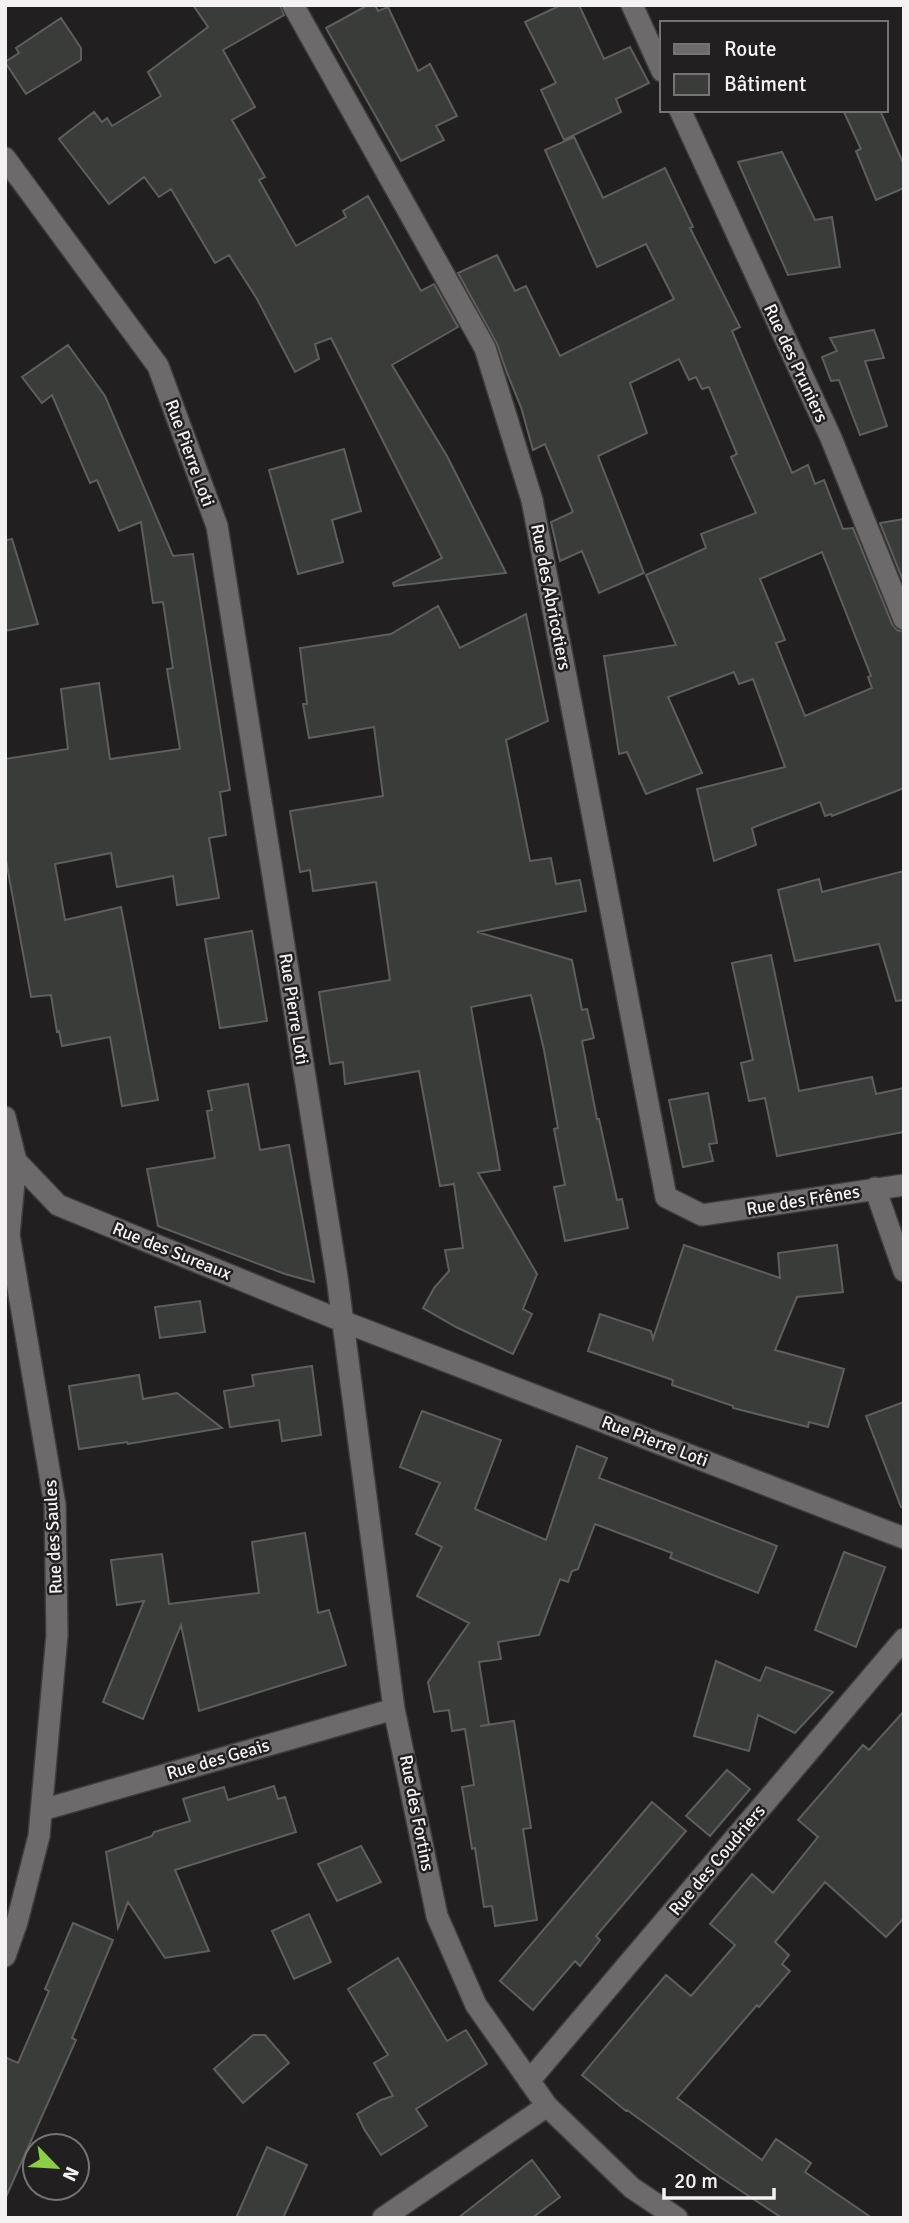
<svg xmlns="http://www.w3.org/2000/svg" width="909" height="2223" font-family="Signika,sans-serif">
	<rect width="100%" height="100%" fill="#221f20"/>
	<path fill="#3a3c39" stroke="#5e5f5d" stroke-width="2" fill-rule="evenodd" d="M193,5H280L284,15L223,50L255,107L232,120L265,177L259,180L296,246L346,217L343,211L368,196L421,291L434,284L458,327L392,365L447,456L506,573L394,586L393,583L442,558L331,338L315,344L319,359L295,372L257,299L229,255L215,263L171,189L159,197L144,177L109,204L59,139L94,112L102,122L107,118L112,126L161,96L148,72L208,27Z
		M368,5H375L378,11L388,7L418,71L430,64L457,116L436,126L444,140L401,161L326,28Z
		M561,5H579L604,59L630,47L649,83L616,99L621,112L564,140L541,90L556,83L525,22Z
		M61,18L81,48V60L26,94L5,62L19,53L16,48Z
		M843,110H880L904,165V188L876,200L856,151L861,149Z
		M574,137L603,198L665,168L693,227L690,228L740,327L732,331L792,473L808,465L815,484L824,480L843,529L853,528L892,624L897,630L904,632V788L832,816L831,814L825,816L820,802L752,828L756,845L714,861L697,789L785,767L753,679L739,684L734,672L668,697L702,773L646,794L627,752L619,754L604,656L676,645L646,575L706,548L701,534L756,513L731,457L737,454L709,387L702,389L696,377L689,380L679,359L630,383L647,433L598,456L644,573L599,593L582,551L560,561L551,522L573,512L545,444L533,450L521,407L507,373L497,344L458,273L497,255L515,291L526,286L560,356L674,299L646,244L597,267L545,150ZM822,552L871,676L868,677L872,688L805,716L776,643L785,640L760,579Z
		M782,152L815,220L832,217L840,267L788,275L738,162Z
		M874,330L884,358L865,361L887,426L860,435L839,380L831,381L822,357L837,351L830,338Z
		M68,345L105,396L173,556L193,554L230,790L220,792L226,835L209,838L219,898L177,905L173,876L117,887L111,853L55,864L65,920L121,907L158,1100L122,1106L110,1037L62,1046L59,1031L57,1032L51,995L31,997L5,855V759L68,749L61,689L99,683L110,759L180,749L167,669L173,668L163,602L153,603L141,522L119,531L97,480L90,483L52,395L42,403L22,377Z
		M344,449L361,511L332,520L343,562L298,574L269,470Z
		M904,519V583L880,523Z
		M12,539L38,624L5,631V540Z
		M438,606L460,648L526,614L548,721L506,740L530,861L551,858L556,884L580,880L586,911L477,932L572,960L582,1010L587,1009L594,1038L582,1041L597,1119H599L617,1200L622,1199L628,1228L565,1241L554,1187L565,1185L554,1129L558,1128L544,1050L531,995L471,1007L500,1170L478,1173L537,1274L523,1309L532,1314L513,1354L456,1327L423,1308L434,1288L449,1271L445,1250L463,1248L454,1184L440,1186L419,1071L345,1084L343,1062L330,1064L319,992L390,980L376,882L313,891L310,870L300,872L290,811L383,796L374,727L309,738L303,704H307L300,648L391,634Z
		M904,871V1000L896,1001L879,944L795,961L778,890L819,879L822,892Z
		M252,931L267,1021L220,1028L205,939Z
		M771,955L799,1091L872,1077L876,1094L904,1088V1132L777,1156L765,1098L749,1101L741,1063L753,1060L732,963Z
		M248,1084L260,1150L289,1145L314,1282L285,1274L158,1226L147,1169L215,1158L207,1111L212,1110L208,1091Z
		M708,1093L717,1143L709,1144L713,1161L683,1167L669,1100Z
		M684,1245L780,1278L778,1253L837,1245L843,1292L797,1297L775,1350L844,1369L828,1427L809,1422L808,1427L733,1408V1406L672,1385L673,1380L588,1351L600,1314L651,1331L653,1339Z
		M200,1301L205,1332L160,1338L155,1307Z
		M312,1366L321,1435L282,1441L279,1420L230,1427L224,1391L254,1386L252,1375Z
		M139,1375L143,1399L177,1393L222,1428L128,1444L127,1442L79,1449L69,1386Z
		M904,1402V1507H901L866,1416Z
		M422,1411L501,1440L475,1509L546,1540L577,1446L607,1458L599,1478L777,1546L758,1593L670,1558L672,1553L595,1524L578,1569L572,1571L568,1582L560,1579L539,1635L498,1642L501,1659L479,1662L489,1725L480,1726L514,1721L531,1828L523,1829L537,1920L495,1926L492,1906L484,1907L475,1848L472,1849L462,1787L474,1785L465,1729L452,1731L449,1710L434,1712L428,1682L469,1623L417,1596L442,1547L416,1534L440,1483L400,1467Z
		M305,1533L318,1613L329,1610L346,1665L199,1711L181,1625L143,1719L103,1702L144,1601L117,1605L111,1560L162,1554L169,1604L259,1593L252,1542Z
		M844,1552L885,1567L856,1647L815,1630Z
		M716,1661L760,1681L766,1667L833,1692L795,1733L758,1715L749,1751L694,1736Z
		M904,1711V1918L886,1937L825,1882L775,1942L789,1955L782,1964L790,1971L759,2007L757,2005L677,2098L762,2160L776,2139L811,2163L805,2172L872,2218H782L714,2173L627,2110L626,2111L582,2075L666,1975L691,1996L735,1945L710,1924L752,1874L773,1893L818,1837L798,1820L863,1745L869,1750Z
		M727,1770L750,1789L710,1836L686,1816Z
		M274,1786L278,1799L285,1797L296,1832L175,1870L209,1951L165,1958L128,1902L118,1928L106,1852L152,1836L154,1832L190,1821L183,1799L224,1787L228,1800Z
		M652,1802L686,1831L596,1936L600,1940L580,1966L575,1961L533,2010L500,1981Z
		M361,1846L381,1882L337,1901L318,1864Z
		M309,1914L331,1962L294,1979L272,1931Z
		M73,1923L113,1940L72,2038L76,2040L5,2199V2057L18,2063L49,1991L45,1989Z
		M398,1958L447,2041L466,2030L487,2064L416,2109L427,2126L381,2155L364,2129L357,2114L381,2100L393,2096L374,2063L388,2055L348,1989Z
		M253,2035H265L289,2063L243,2103L214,2069Z
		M267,2147L307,2165L283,2218H236Z
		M532,2160L560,2197L532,2218H458Z"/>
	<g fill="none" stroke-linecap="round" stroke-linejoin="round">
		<g stroke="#3e3c3c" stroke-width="24">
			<path id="minor" d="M293,5L485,348L532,500L666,1197L702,1215L904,1185
				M632,5L662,71
				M680,110L831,438L904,619
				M5,158L158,366L217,526L337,1277L394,1709L437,1916L476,2005L547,2106L632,2188L677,2218
				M5,1117L16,1161L9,1235L55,1505L57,1635L39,1836L17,1922L5,1956
				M16,1161L58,1205L342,1321L904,1538
				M875,1188L904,1271
				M42,1810L394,1709
				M529,2081L904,1639
				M383,2218L547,2106"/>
		</g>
		<use href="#minor" stroke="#6d6a6b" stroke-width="21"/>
	</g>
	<g text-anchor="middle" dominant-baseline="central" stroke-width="5" stroke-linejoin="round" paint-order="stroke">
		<g font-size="18" fill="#f4f2f3" stroke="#221f20">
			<text transform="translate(796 363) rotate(65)">Rue des Pruniers</text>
			<text transform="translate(190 453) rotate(70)">Rue Pierre Loti</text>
			<text transform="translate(551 597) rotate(79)">Rue des Abricotiers</text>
			<text transform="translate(294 1009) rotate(81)">Rue Pierre Loti</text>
			<text transform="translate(803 1200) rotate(-9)">Rue des Frênes</text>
			<text transform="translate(172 1251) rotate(22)">Rue des Sureaux</text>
			<text transform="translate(655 1441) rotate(21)">Rue Pierre Loti</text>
			<text transform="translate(53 1537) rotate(-93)">Rue des Saules</text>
			<text transform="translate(218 1759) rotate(-16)">Rue des Geais</text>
			<text transform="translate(417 1813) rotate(79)">Rue des Fortins</text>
			<text transform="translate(717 1860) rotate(-50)">Rue des Coudriers</text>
		</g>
	</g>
	<rect width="909" height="2223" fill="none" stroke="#f4f2f3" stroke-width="14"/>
	<rect x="660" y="21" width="228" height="91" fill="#221f20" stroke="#767374" stroke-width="2"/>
	<rect x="674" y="44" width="35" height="10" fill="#6d6a6b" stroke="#767374" stroke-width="2"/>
	<text x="724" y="56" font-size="21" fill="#f4f2f3">Route</text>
	<rect x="674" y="74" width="35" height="21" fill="#3a3c39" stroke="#767374" stroke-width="2"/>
	<text x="724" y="91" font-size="21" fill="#f4f2f3">Bâtiment</text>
	<g transform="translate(56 2167) rotate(115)"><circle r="33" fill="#221f20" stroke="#767374" stroke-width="2"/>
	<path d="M0-5L12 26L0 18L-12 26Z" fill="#8cce45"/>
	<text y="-10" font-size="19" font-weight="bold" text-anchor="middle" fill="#f4f2f3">N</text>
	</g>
	<path d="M664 2188v10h110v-10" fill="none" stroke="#f4f2f3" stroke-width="3.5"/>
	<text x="674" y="2188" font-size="21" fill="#f4f2f3" stroke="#221f20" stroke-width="5" paint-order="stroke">20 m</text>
</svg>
